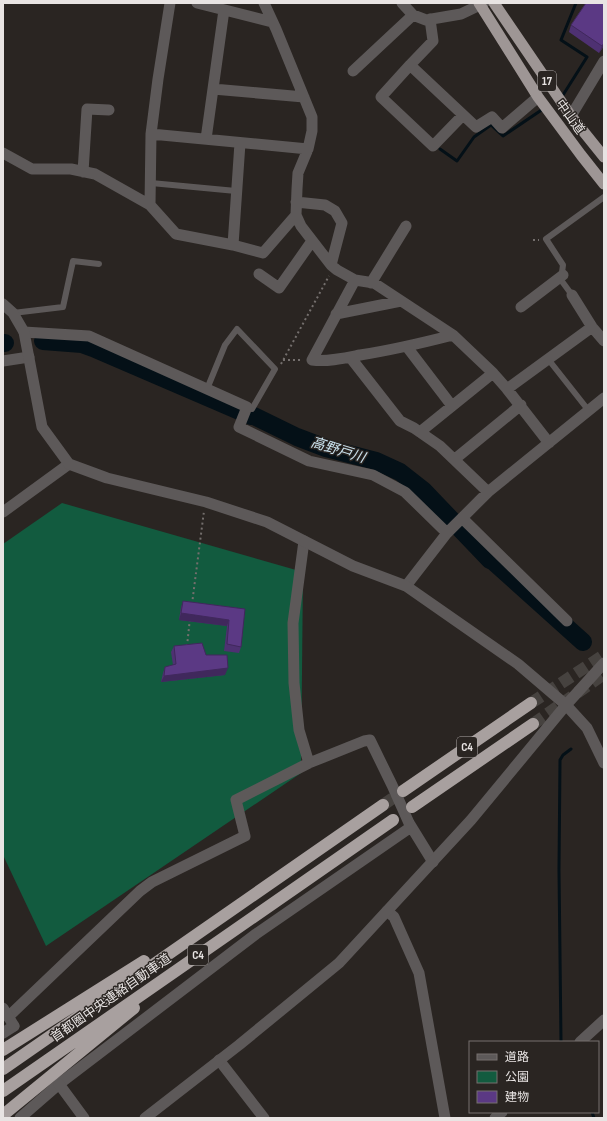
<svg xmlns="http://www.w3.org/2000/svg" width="607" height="1121" font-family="'Sofia Sans Condensed','Noto Sans JP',sans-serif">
	<rect width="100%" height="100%" fill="#2a2522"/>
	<path fill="#125b3f" d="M62,503L303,572L301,773L46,946L3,855V544Z"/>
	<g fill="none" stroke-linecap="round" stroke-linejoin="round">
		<path stroke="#041017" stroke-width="3" d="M561,97L563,95L587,57L561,40L576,3
			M440,149L457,161L474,137L491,125L503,136L543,109
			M561,1042L559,870L560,760L563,755L571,749
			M592,1112L594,1118"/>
		<path stroke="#041017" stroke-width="18" d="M43,341L82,344L93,348L251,416H254L297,437L326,448L376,461L400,472L423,490L490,560L494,562L583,642
			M3,343H5"/>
		<path stroke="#46423f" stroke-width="12" stroke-dasharray="12 6" stroke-linecap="butt" d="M531,703L604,655
			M533,724L604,674
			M383,805L403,791"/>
		<path stroke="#746f6d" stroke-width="2" stroke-dasharray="2 3" stroke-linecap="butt" d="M533,240H539
			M283,360H303
			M281,364L329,276
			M192,604L204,511
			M187,646L190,618"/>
		<path stroke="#5d5959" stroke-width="6" d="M151,183L236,191
			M572,295L561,280L563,265L546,239L604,197
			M13,313L63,307L73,261L99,264
			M548,359L589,411
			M207,389L225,345L237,329L275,369L252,409L247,407"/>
		<path stroke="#5d5959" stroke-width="11" d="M170,3L158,79L151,134L150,205L176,234L233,245L263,253L296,215
			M197,3L272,22
			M264,3L276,29L312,117V131L308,149L298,173L297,189L296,215L301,226L331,265L337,270L355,280L374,283L453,335L493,373L507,389L549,443
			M402,3L413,15L426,20L461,14L484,3
			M430,19L433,41L410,65L476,127L492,117L502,128L538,97
			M410,65L381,97L433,146L463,115
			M353,71L413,15
			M213,89L304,97
			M571,116L604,61
			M151,134L308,149
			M206,139L224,10
			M3,153L32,169H71L95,174L150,205
			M83,172L87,109L109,110
			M296,202L325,205L335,211L342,223L331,265
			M233,245L240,143
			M259,274L279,288L312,241
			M355,280L312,360C328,362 345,358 360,355C392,350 422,343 453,335
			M371,283L406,226
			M572,295L592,327L604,341
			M521,307L563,275
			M336,314L401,301
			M24,332L89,336L247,407L239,427L309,461L373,475L405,492L447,533
			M407,347L452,406
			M350,357L400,421L414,428L440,446L488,492
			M3,361L29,357
			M507,389L592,327
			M420,432L493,373
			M455,459L521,405
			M3,512L69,464
			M462,518L567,621
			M406,586L447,533L488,492L604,398
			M309,763L364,741L370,740L392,785L409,823L433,862
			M387,911L394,917L419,973L445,1118
			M8,1017L140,891L152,882L245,836L236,800L309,763L299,730L294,683L293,623L304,541
			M3,1033L14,1026
			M580,1042L604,1020
			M219,1060L264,1118
			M20,1118L59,1084L256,934L411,827
			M495,1118L502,1112"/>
		<path stroke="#5d5959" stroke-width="11" d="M3,304L13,313L24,332L42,427L69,464L107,478L206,502L267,522L353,566L406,586L518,664L566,705L587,728L604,763
			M3,1008L14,1026
			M59,1084L84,1118
			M145,1118L239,1045L339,963L471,820L566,705L604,663"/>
		<path stroke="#9e9695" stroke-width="11" d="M479,3L538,97L581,155L604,184
			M494,3L571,116L604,157"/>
		<path stroke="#a8a09f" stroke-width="12" d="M403,791L531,703
			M412,807L533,724
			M3,1050L144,961
			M3,1069L383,805
			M3,1091L393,820
			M3,1115L134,1008"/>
	</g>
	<path fill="#4e3172" d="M604,3V46L599,53L569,32L571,25Z
		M183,601L245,609L241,647L239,653L224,651L227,626L179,620L181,607Z
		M174,646L206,655L225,675L161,682L163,673L165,667L173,665L171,652Z"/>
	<path fill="#40285c" d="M604,43V46L599,53L602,46Z
		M181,613L229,620L227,626L179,620Z
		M228,668L225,675L161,682L164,676Z"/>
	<path fill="#5b3984" stroke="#40285c" d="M586,3H604V43L602,46L571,25Z
		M183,601L245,609L241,647L227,644L229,620L181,613Z
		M202,643L206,655H227L228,668L164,676L165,667L176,664L174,646Z"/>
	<g text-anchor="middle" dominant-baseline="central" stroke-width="3" stroke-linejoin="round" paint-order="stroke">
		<g fill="#2a2522" stroke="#afaba9" stroke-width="1">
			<rect x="538" y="71" width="18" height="20" rx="3"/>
			<rect x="457" y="737" width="20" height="20" rx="3"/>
			<rect x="188" y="945" width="20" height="20" rx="3"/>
		</g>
		<g font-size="12" font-weight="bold" fill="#e8e4e3">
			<text x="547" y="81">17</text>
			<text x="467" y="747">C4</text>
			<text x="198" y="955">C4</text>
		</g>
		<g font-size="13" fill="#e8e4e3" stroke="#2a2522">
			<text transform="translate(570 117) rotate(54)">中山道</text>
			<text transform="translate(111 998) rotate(-35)">首都圏中央連絡自動車道</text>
		</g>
		<g font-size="14" font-style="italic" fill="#cce4f0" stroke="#2a2522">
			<text transform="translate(338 450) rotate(17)">高野戸川</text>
		</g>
	</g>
	<rect width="607" height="1121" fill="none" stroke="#e8e4e3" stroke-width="8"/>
	<rect x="469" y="1041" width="130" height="72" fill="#2a2522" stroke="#76716f"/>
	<rect x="477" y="1054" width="20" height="6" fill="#5d5959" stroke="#76716f"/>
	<text x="505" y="1061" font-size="12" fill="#e8e4e3">道路</text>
	<rect x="477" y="1071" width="20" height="12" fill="#125b3f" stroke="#76716f"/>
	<text x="505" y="1081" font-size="12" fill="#e8e4e3">公園</text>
	<rect x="477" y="1091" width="20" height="12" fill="#5b3984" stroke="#76716f"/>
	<text x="505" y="1101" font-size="12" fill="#e8e4e3">建物</text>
</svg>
